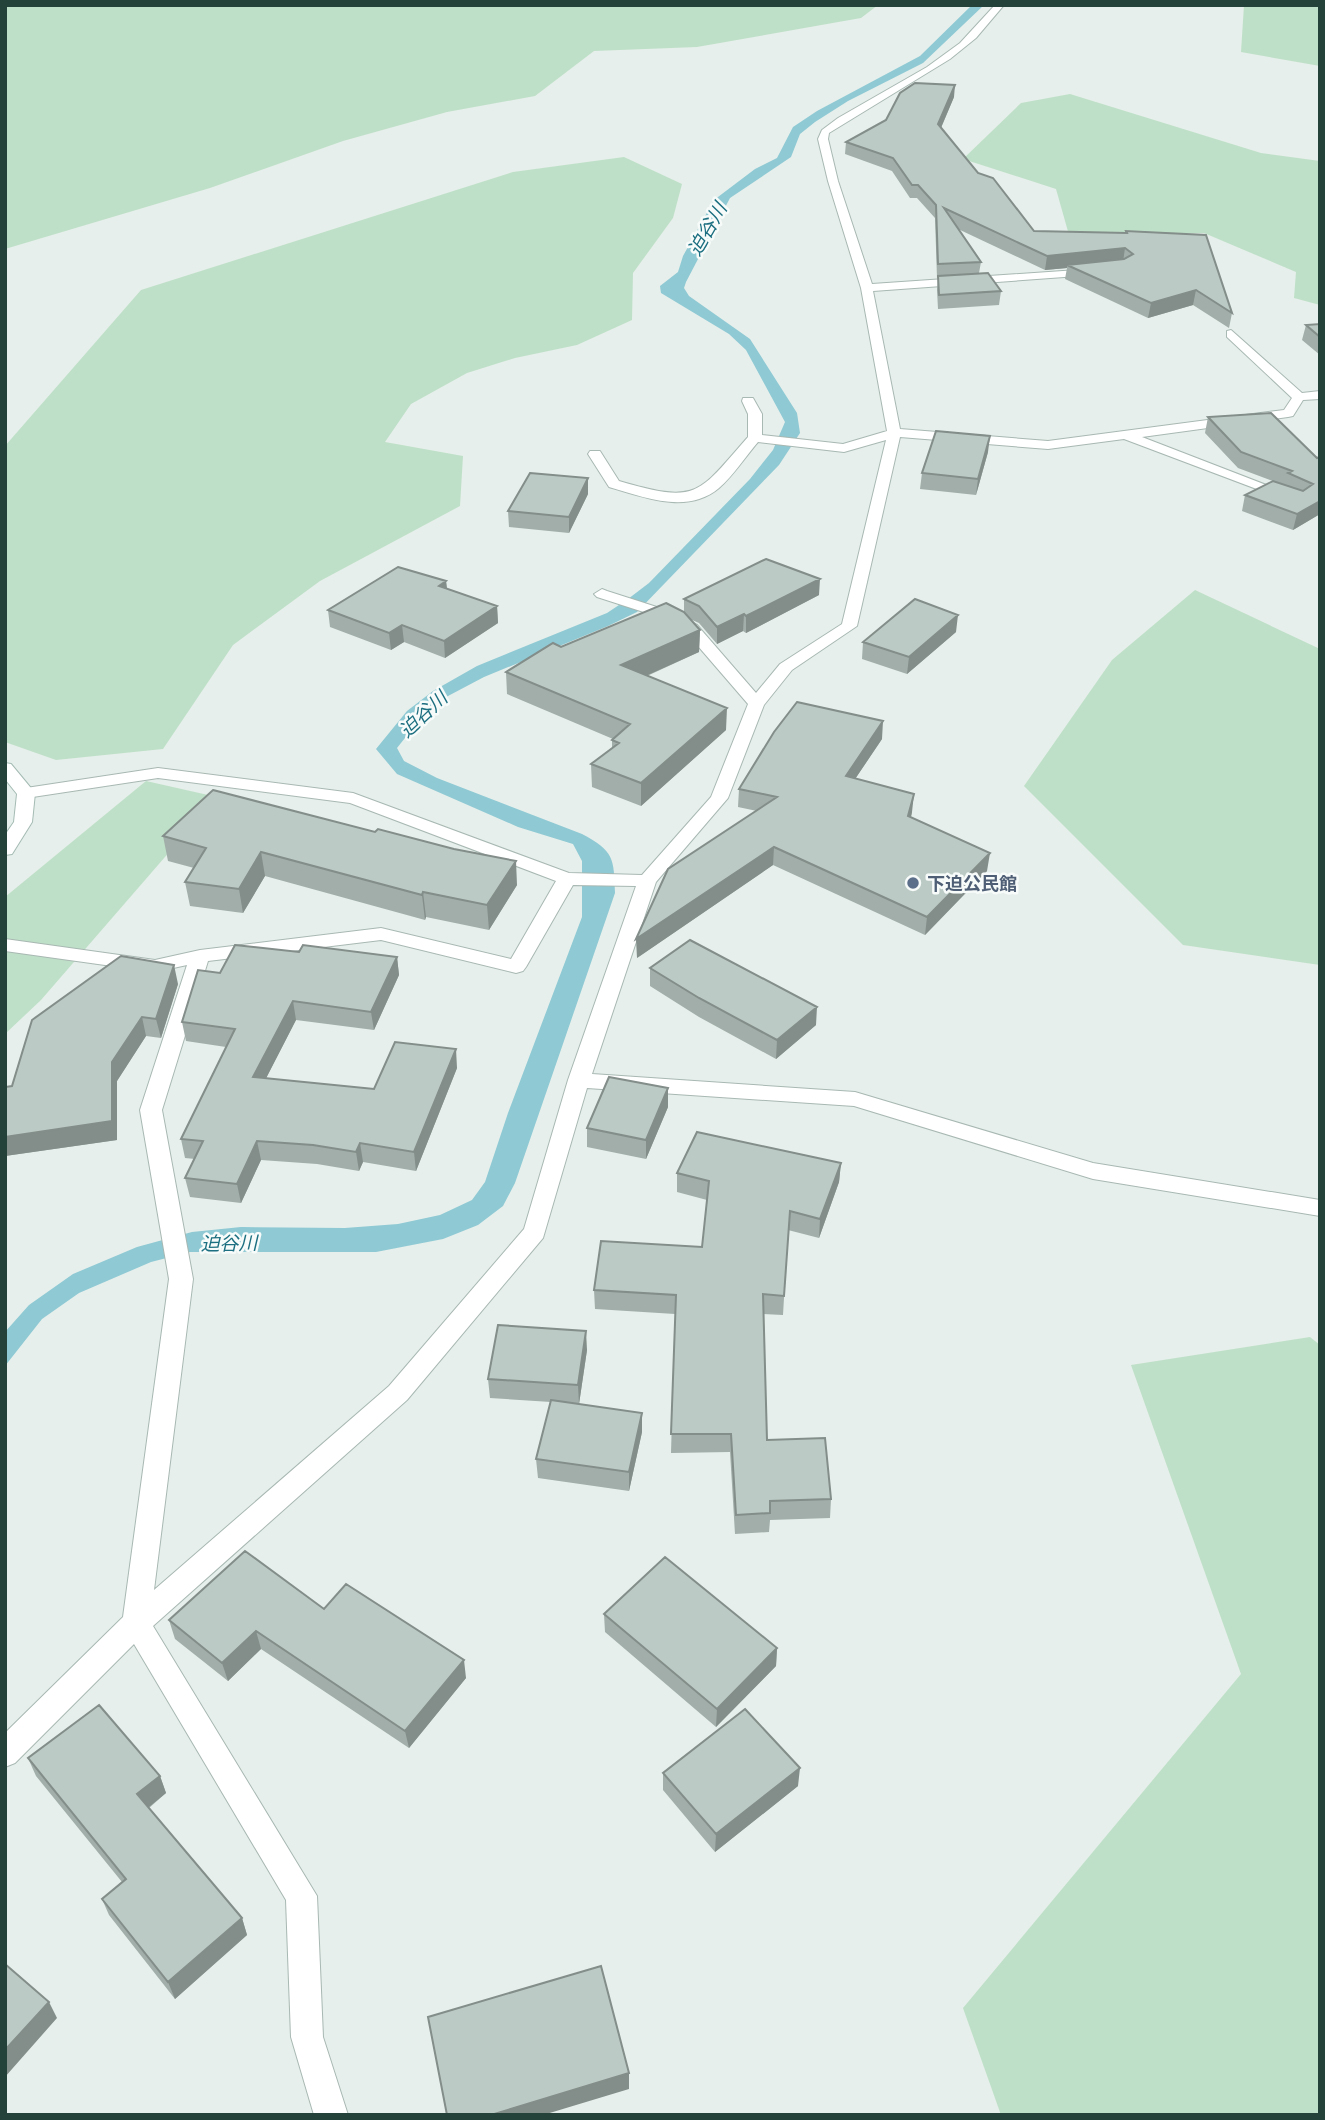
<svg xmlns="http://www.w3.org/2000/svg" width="1325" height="2120" font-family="Manrope,'Noto Sans JP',sans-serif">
	<rect width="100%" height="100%" fill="#e6efeb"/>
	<path fill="#bfe0c8" d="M5,5H878L861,18L697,47L594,51L535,96L447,112L343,141L210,188L5,249Z
		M1244,5H1320V66L1241,52Z
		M1070,94L1261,153L1320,161V305L1294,298L1296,272L1204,233L1069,235L1056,189L963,159L1021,103Z
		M624,157L682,184L673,218L633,273L632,320L577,345L515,358L467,373L411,404L385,442L463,456L460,506L320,581L233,645L163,749L56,760L5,742V446L141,290L513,172Z
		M1195,590L1320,649V965L1183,945L1024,786L1112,660Z
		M146,781L217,797L41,1000L5,1034V897Z
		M1310,1337L1320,1345V2115H1001L963,2008L1241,1674L1131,1365Z"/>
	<path fill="#8ec9d4" d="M972,5H984L923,63L848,101L815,122L800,134L791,157L730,198L686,282L684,288L689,296L750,339L797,413L800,433L779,465L637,612L608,626L484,677L448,696L416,724L397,748L404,761L437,778L582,834C614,851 614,858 615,893L515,1183L503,1206L478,1225L443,1239L376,1252H190L151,1262L79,1293L42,1319L5,1366V1332L29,1305L73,1274L137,1247L192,1232L241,1227L345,1228L398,1224L440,1215L472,1200L485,1182L508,1113L582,917V861L573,844L518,827L397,774L376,749L407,711L433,691L477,666L607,613L628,599L649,583L750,479L773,450L785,422L746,350L729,334L661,293L660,286L678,272L683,256L714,200L755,169L777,158L793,127L817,111L920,56Z"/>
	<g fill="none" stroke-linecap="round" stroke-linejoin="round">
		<g stroke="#a8b8b2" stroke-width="2">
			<path id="street" d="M995,5H1004L976,38L950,59L829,133L828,139L838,181L872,284L1092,269L1098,272L1092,275L873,291L900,429L1048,441L1284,410L1292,398L1227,337V331L1231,330L1302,393L1320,391V399L1303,400L1293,416L1288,417L1142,437L1295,496L1288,500L1283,499L1124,439L1048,449L900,437L857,626L792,670L764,705L728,798L656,882L592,1074L855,1092L1093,1163L1320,1200V1216L1093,1179L854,1106L587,1088L543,1238L407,1400L153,1626L317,1896L323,2037L348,2115H314L291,2037L286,1900L134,1644L15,1763L5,1767V1733L123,1617L169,1279L140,1110L187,965L155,972L5,951V939L155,960L200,950L381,928L511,959L556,881L350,803L158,778L26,798L17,793L26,788L158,768L353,793L569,873L642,875L711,797L748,704L685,631L653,615L597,597L594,594L602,589L607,591L663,609L697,625L756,693L780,664L842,624L886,440L844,452L758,442C745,457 734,475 719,488C687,515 644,497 609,487L588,454L590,451H600L619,481C698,504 697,495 748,437V414L742,401L743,398H753L762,414V435L843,444L887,431L861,288L828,181L818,139L822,130L838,118L927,67L960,43ZM573,885L636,886L568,1080L524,1229L389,1386L154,1590L193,1279L162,1110L208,961L381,940L516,973L523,971L526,967Z"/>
		</g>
		<g stroke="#a4bbb3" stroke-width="2">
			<path id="secondary" d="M5,763L11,764L35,793L32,822L12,854L5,855V835L14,822L17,794L5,779Z"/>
		</g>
		<use href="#street" fill="#fff" fill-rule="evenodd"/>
		<use href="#secondary" fill="#fff" fill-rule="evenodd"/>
	</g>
	<path fill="#a1aea9" d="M954,97L941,128L978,173L1034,231L1125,233L1126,231L1232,313L1229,328L1193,305L1148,318L1065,279L1067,268L1045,270L958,229L981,262L979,273L1001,291L999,305L938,309L937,290L938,278H937L935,218L917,198H910L892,171L845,154L846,142Z
		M1320,324V355L1302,340L1306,325Z
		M1208,417L1317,458L1320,457V514L1293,530L1242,511L1245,495L1273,481L1238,468L1205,433Z
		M988,452L976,495L920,489L922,473Z
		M588,494L569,533L509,527L508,511Z
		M446,581L447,589L497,606L498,623L445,658L404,642L391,650L330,627L328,610Z
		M819,595L746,633L743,631L717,644L699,623L690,619L700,630L699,652L647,676L726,730L641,806L592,787L591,764L612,748V740L613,739L507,694L506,672L561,647L684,612V599Z
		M956,632L907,674L862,659L863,642Z
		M882,739L855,779L912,812L911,817L987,871L925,935L773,865L637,958L757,811L738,807L739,789Z
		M163,836L517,885L489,930L426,917L425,920L265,876L243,913L190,906L185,882L194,868L168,861Z
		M299,952L397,957L399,975L374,1030L296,1020L266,1078L374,1089L457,1068L416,1171L363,1162L359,1171L317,1164L261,1160L241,1203L190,1197L185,1178L195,1159L185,1158L181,1139L226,1047L186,1041L182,1022L220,973Z
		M650,968L816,1025L776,1059L699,1017L650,986Z
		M178,984L161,1038L146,1036L117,1081V1140L5,1156V1087L12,1086Z
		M668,1088V1107L646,1159L587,1147V1128Z
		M841,1163L839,1182L819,1238L788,1230L783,1315L763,1314L767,1440L831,1499L830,1518L770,1520L769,1532L735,1534L730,1452L671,1453L675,1314L595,1309L594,1290L702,1247L707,1200L677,1192V1173Z
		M587,1350L579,1404L642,1432L629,1491L538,1478L536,1459L551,1402L490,1398L488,1379Z
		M324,1609L466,1678L409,1748L261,1649L228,1681L175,1639L169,1620Z
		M604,1614L777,1648L776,1666L716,1727L605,1632Z
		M28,1758L160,1776L166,1793L149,1808L242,1918L247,1935L175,1999L109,1915L102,1899L122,1882L36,1776Z
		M663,1773L798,1786L715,1852L663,1790Z"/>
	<path fill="#838d89" d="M955,85L954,97L937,137L938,124Z
		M1125,248L1123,262L1067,265V268L1045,270L1047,256Z
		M1196,290L1193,305L1148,318L1151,303Z
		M990,436L988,452L976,495L978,479Z
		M588,478V494L569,533V517Z
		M1320,501V514L1293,530L1297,514Z
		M820,579L819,595L746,633V616Z
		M446,581L448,598L439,586Z
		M497,606L498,623L445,658L444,641Z
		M744,614L743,631L717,644V627Z
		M958,615L956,632L907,674L909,657Z
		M402,625L404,642L391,650L389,633Z
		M700,630L699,652L621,687V665Z
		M727,708L726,730L641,806V783Z
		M883,721L882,739L845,794L846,776Z
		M914,794L912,812L907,834L908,816Z
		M774,847L773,865L637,958L636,939Z
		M261,852L265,876L243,913L239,889Z
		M990,853L987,871L925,935L927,917Z
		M516,861L517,885L489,930L487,905Z
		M423,892L426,917L425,920L422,895Z
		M397,957L399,975L374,1030L371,1012Z
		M174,965L178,984L161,1038L156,1019Z
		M293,1001L296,1020L257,1096L253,1077Z
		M817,1007L816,1025L776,1059L777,1040Z
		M142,1017L146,1036L117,1081V1140L5,1156V1137Z
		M456,1049L457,1068L416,1171L414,1152Z
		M668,1088V1107L646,1159V1140Z
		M257,1141L261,1160L241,1203L237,1184Z
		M360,1143L363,1162L359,1171L356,1152Z
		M841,1163L839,1182L819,1238L820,1219Z
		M586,1331L587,1350L579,1404L578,1385Z
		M642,1413V1432L629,1491V1472Z
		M256,1631L261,1649L228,1681L222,1663Z
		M777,1648L776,1666L716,1727L717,1709Z
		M464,1660L466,1678L409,1748L405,1731Z
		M800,1768L798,1786L715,1852L716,1834Z
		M160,1776L166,1793L144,1811L137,1794Z
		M242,1918L247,1935L175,1999L168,1982Z
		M49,2002L57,2018L5,2077V2050Z
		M629,2073V2089L543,2115H491Z"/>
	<path fill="#bbcac4" stroke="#838d89" stroke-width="2" d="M915,83L955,85L938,124L978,173L993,178L1034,231L1127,233L1126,231L1206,235L1232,313L1196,290L1151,303L1067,265L1124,259L1133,254L1125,248L1047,256L944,208L981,262L938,264L936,205L918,185H912L893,158L846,142L886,120L900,93Z
		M988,273L1001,291L939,295L938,276Z
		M1320,324V337L1306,325Z
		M1271,413L1317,458L1320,457V501L1297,514L1245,495L1273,481L1303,491L1313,484L1288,473L1292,471L1241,452L1208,417Z
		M936,431L990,436L978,479L922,473Z
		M530,473L588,478L569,517L508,511Z
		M766,559L820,579L746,616L744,614L717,627L699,606L684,599Z
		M398,567L446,581L439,586L497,606L444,641L402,625L389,633L328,610Z
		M915,599L958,615L909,657L863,642Z
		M666,603L684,612L700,630L621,665L727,708L641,783L591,764L619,743L612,740L630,724L506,672L553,643L561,647Z
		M797,702L883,721L846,776L914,794L908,816L990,853L927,917L774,847L636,939L668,869L777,797L739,789L774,732Z
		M213,790L375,832L378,829L454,849L516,861L487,905L423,892L422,895L261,852L239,889L185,882L206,848L163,836Z
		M690,940L817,1007L777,1040L699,998L650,968Z
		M235,945L299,952L303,945L397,957L371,1012L293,1001L253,1077L374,1089L395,1042L456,1049L414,1152L360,1143L356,1152L313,1145L257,1141L237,1184L185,1178L203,1141L181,1139L235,1029L182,1022L198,970L220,973Z
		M121,956L174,965L156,1019L142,1017L112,1062V1121L5,1137V1087L12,1086L32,1020Z
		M609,1077L668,1088L646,1140L587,1128Z
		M697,1132L841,1163L820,1219L790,1211L784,1296L763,1294L767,1440L825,1438L831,1499L770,1501V1513L736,1515L731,1434H671L676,1295L594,1290L601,1241L702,1247L709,1181L677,1173Z
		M498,1325L586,1331L578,1385L488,1379Z
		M551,1400L642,1413L629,1472L536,1459Z
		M245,1551L324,1609L346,1584L464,1660L405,1731L256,1631L222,1663L169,1620Z
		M665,1557L777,1648L717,1709L604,1614Z
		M99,1705L160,1776L137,1794L242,1918L168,1982L102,1899L126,1879L28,1758Z
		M745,1709L800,1768L716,1834L663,1773Z
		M5,1964L49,2002L5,2050Z
		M601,1966L629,2073L491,2115H447L428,2017Z"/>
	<circle fill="#5c6f8a" stroke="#f7fbf9" stroke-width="2.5" cx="913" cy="883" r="7"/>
	<g text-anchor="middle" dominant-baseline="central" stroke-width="5" stroke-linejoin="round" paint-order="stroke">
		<g font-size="18" font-weight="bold" fill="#4e5e75" stroke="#f7fbf9" text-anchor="start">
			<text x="927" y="883">下迫公民館</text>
		</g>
		<g font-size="19" font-style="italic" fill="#1c6f80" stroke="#f7fbf9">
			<text transform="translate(707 229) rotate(-60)">迫谷川</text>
			<text transform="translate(423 714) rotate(-43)">迫谷川</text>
			<text transform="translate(229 1243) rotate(-1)">迫谷川</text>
		</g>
	</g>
	<rect width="1325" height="2120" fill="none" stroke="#24423a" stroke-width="14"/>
</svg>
